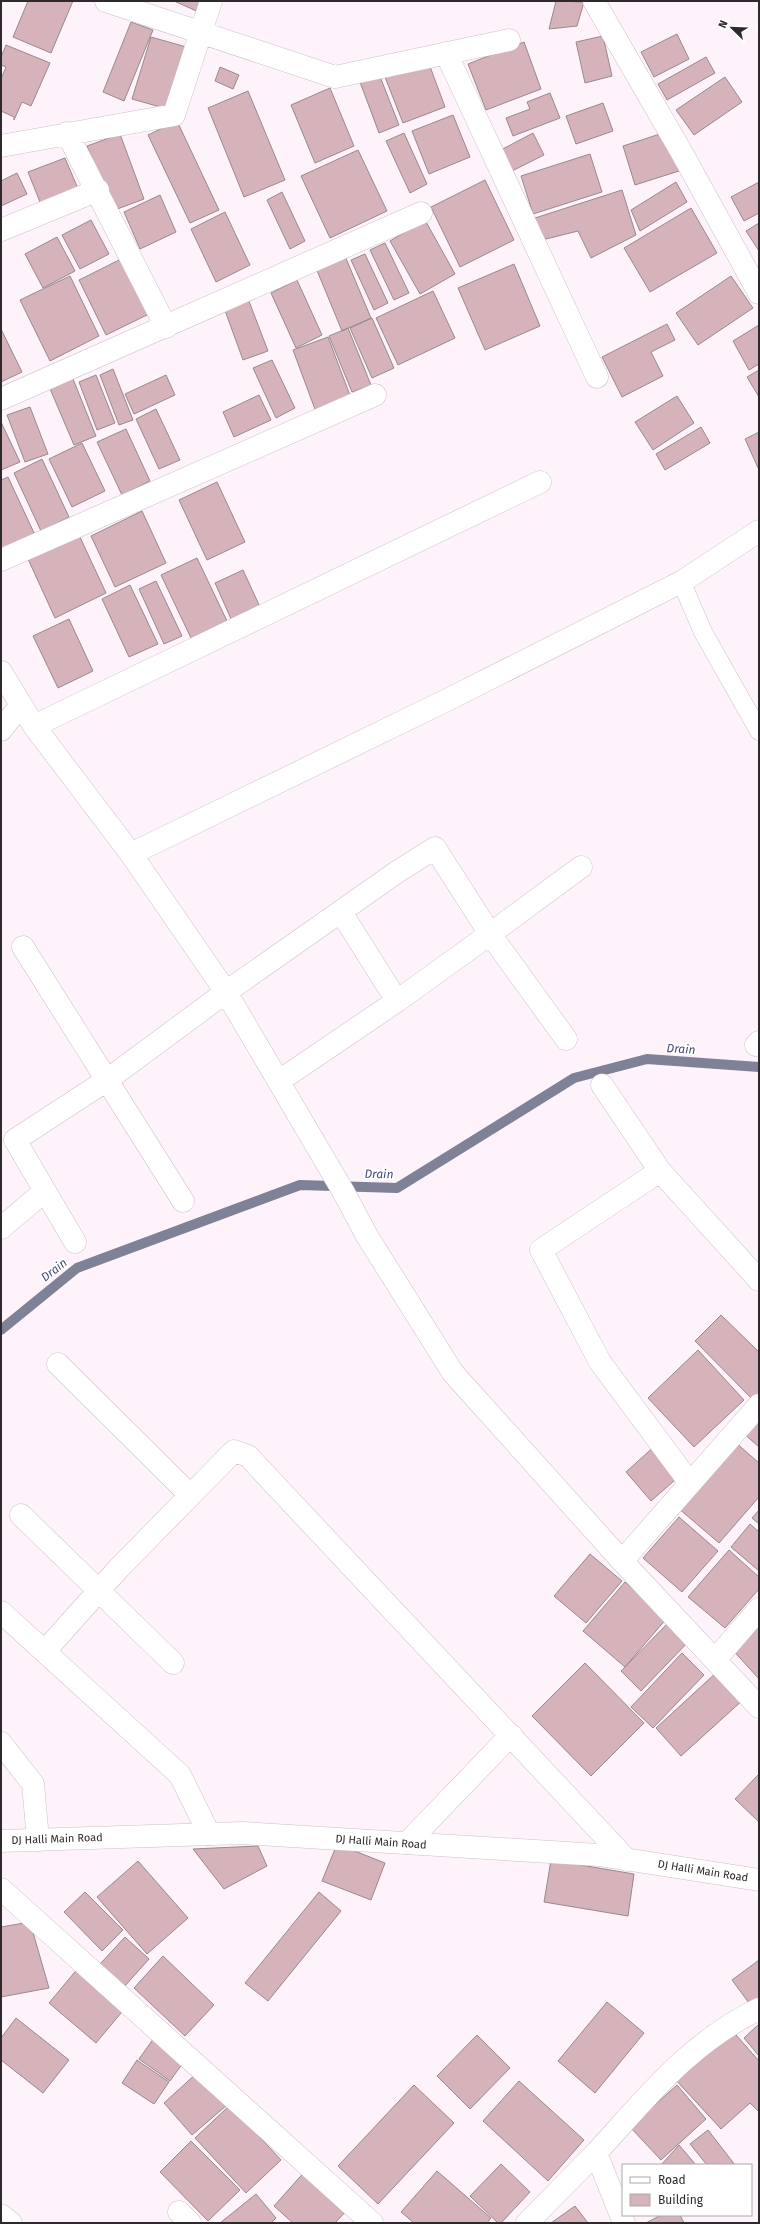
<svg xmlns="http://www.w3.org/2000/svg" width="760" height="2224" font-family="'Fira Sans',sans-serif">
	<rect width="100%" height="100%" fill="#fef3fb"/>
	<g fill="none" stroke-linecap="round" stroke-linejoin="round">
		<path stroke="#7f8196" stroke-width="10" d="M1,1330L77,1268L300,1185L397,1188L574,1078L647,1059L759,1067"/>
	</g>
	<path fill="#d6b2ba" stroke="#978a8d" d="M28,1H73L51,53L13,37Z
		M174,1H206L201,13Z
		M556,1L584,2L577,26L549,29Z
		M131,22L153,30L124,101L103,92Z
		M677,34L689,59L654,77L641,52Z
		M603,36L612,76L585,83L576,42Z
		M151,37L190,48L171,110L132,99Z
		M524,42L541,89L486,110L468,64Z
		M6,45L50,63L31,106L22,102L14,120V117L1,111V79L6,67L1,65V57Z
		M706,57L715,73L667,100L658,84Z
		M428,61L445,107L403,123L385,77Z
		M220,67L239,75L233,89L215,81Z
		M379,74L399,125L379,133L360,82Z
		M725,77L742,102L694,135L676,110Z
		M330,88L354,146L315,163L291,105Z
		M248,91L285,180L244,197L208,108Z
		M550,93L560,118L513,136L506,118L530,109L527,102Z
		M603,103L613,131L576,144L566,116Z
		M453,115L470,157L429,174L412,131Z
		M177,121L219,210L190,223L148,135Z
		M666,132L679,171L635,185L623,146Z
		M404,133L427,184L410,193L386,141Z
		M533,133L544,155L510,172L499,151Z
		M120,134L144,199L112,211L87,146Z
		M358,150L387,211L330,238L301,176Z
		M590,154L602,192L533,214L521,176Z
		M65,158L79,191L42,207L28,172Z
		M17,173L27,194L1,206V181Z
		M485,180L514,240L460,267L431,207Z
		M676,182L687,202L640,231L631,210Z
		M759,182V213L744,221L731,197Z
		M622,190L636,235L591,258L578,231L542,240L535,218Z
		M282,192L305,241L290,249L267,200Z
		M160,195L176,232L140,249L124,212Z
		M691,208L717,253L650,292L624,248Z
		M225,212L250,265L216,282L191,229Z
		M91,220L109,254L80,269L62,235Z
		M425,220L455,274L420,294L390,241Z
		M759,223V251L746,231Z
		M57,237L75,271L43,288L25,254Z
		M385,243L409,293L394,300L370,250Z
		M365,254L388,303L374,310L351,260Z
		M345,256L371,318L342,331L316,268Z
		M123,258L149,314L106,335L79,280Z
		M514,264L540,326L485,350L458,288Z
		M70,276L99,336L50,361L20,300Z
		M731,276L753,308L698,345L676,313Z
		M297,280L322,335L296,348L271,293Z
		M433,291L455,338L398,365L376,318Z
		M247,296L268,351L243,360L223,305Z
		M372,318L394,368L372,378L350,328Z
		M667,324L675,340L651,352L663,376L622,397L602,357Z
		M759,325V364L749,370L733,341Z
		M348,328L371,385L352,392L329,336Z
		M1,329L22,372L1,382Z
		M328,337L351,398L316,412L293,350Z
		M272,360L295,408L276,418L253,368Z
		M113,369L133,420L119,425L100,375Z
		M759,370V397L747,377Z
		M71,374L96,436L74,445L48,384Z
		M96,375L115,423L97,430L79,382Z
		M166,375L175,395L134,414L125,394Z
		M259,395L271,420L234,437L223,412Z
		M677,396L694,423L653,450L635,422Z
		M30,407L48,454L25,462L7,415Z
		M156,409L180,460L159,469L136,419Z
		M1,422L20,462L1,470Z
		M701,427L710,443L665,470L656,454Z
		M126,429L150,481L122,495L97,442Z
		M759,432V470L745,439Z
		M82,443L105,491L72,507L49,459Z
		M42,459L69,517L41,531L14,473Z
		M8,477L35,535L1,551V480Z
		M217,482L245,542L207,560L179,500Z
		M142,511L166,563L115,587L91,536Z
		M79,535L106,593L55,618L28,559Z
		M197,558L227,621L191,638L161,575Z
		M243,570L260,607L232,621L215,583Z
		M156,581L182,636L164,644L139,589Z
		M130,585L158,644L129,657L102,599Z
		M69,619L93,671L58,688L33,636Z
		M721,1315L759,1352V1396L754,1401L695,1341Z
		M698,1350L744,1400L694,1447L648,1398Z
		M759,1413V1447L742,1432Z
		M734,1441L759,1463V1497L719,1543L677,1507Z
		M657,1444L683,1473L651,1501L626,1472Z
		M759,1510V1524L752,1518Z
		M679,1517L718,1551L682,1592L643,1558Z
		M750,1524L759,1532V1571L731,1547Z
		M729,1550L759,1577V1589L725,1628L688,1597Z
		M590,1554L622,1581L586,1623L554,1596Z
		M625,1582L667,1618L625,1667L583,1631Z
		M670,1621L690,1640L641,1691L621,1671Z
		M759,1626V1679L730,1647Z
		M682,1653L704,1675L653,1728L631,1707Z
		M585,1663L644,1723L591,1776L532,1716Z
		M718,1671L744,1699L681,1756L656,1728Z
		M759,1774V1822L735,1799Z
		M337,1844L385,1863L371,1900L322,1881Z
		M258,1846L267,1866L224,1889L193,1849Z
		M551,1860L634,1874L628,1916L544,1902Z
		M138,1861L188,1918L147,1954L97,1897Z
		M85,1892L123,1930L102,1951L64,1912Z
		M319,1892L341,1911L268,2001L245,1983Z
		M30,1922L49,1988L1,1997V1927Z
		M125,1937L149,1959L124,1987L100,1964Z
		M163,1956L214,2005L185,2036L134,1988Z
		M759,1960V2002L752,2007L732,1980Z
		M79,1967L126,2007L96,2043L49,2003Z
		M607,2002L644,2033L595,2093L558,2061Z
		M16,2018L69,2060L43,2093L1,2060V2038Z
		M759,2024V2056L744,2038Z
		M729,2027L759,2061V2112L750,2103L721,2129L674,2078Z
		M477,2035L510,2068L470,2109L437,2076Z
		M154,2038L185,2060L170,2081L139,2059Z
		M137,2060L169,2082L154,2104L122,2083Z
		M198,2072L227,2105L192,2135L164,2103Z
		M519,2081L584,2140L548,2181L483,2121Z
		M414,2085L454,2123L378,2204L338,2166Z
		M677,2085L706,2119L661,2160L630,2127Z
		M230,2105L281,2160L246,2193L195,2138Z
		M708,2130L735,2165H707L690,2144Z
		M191,2141L240,2190L208,2221L160,2172Z
		M679,2145L696,2165H661Z
		M501,2164L530,2192L501,2223H498L470,2196Z
		M307,2169L349,2208L335,2223H293L274,2206Z
		M437,2171L491,2218L487,2223H414L401,2212Z
		M256,2194L276,2218L271,2223H220Z
		M575,2206L588,2223H551Z
		M661,2215H680L684,2223H646Z"/>
	<g fill="none" stroke-linecap="round" stroke-linejoin="round">
		<g stroke="#ccc1c9" stroke-width="19">
			<path id="service" d="M681,581L703,632L759,731"/>
		</g>
		<g stroke="#ccc1c9" stroke-width="23">
			<path id="minor" d="M106,1L335,77L509,40
				M594,1L682,153L759,293
				M446,53L597,377
				M67,133L166,327
				M1,146L174,115L211,1
				M1,230L98,190
				M1,399L421,213
				M1,560L375,395
				M1,672L34,726L131,854L226,992L343,1191L367,1236L453,1373L622,1561L759,1707
				M34,726L540,482
				M1,730L21,705
				M131,854L451,698L683,581L759,531
				M341,912L397,1001
				M23,947L183,1201
				M756,1045L759,1042
				M279,1081L397,1001L490,934L566,1039
				M602,1085L660,1171L759,1280
				M660,1171L541,1250L600,1362L690,1483
				M1,1228L45,1191
				M75,1242L15,1140L107,1080L226,992L397,872L435,848L490,934L581,867
				M58,1364L190,1495
				M21,1515L173,1663
				M622,1561L759,1405
				M1,1612L180,1775L209,1834
				M45,1651L119,1568L234,1451L248,1456L627,1860
				M715,1660L759,1609
				M1,1743L33,1784L38,1840
				M407,1843L511,1735
				M1,1889L372,2223
				M596,2153C647,2097 690,2042 759,2009
				M179,2212L190,2223
				M1,2215L11,2223
				M527,2223L596,2153L624,2223"/>
		</g>
		<g stroke="#ccc1c9" stroke-width="23">
			<path id="tertiary" d="M1,1841L242,1833L599,1855L759,1880"/>
		</g>
		<use href="#service" stroke="#fff" stroke-width="18"/>
		<use href="#minor" stroke="#fff" stroke-width="22"/>
		<use href="#tertiary" stroke="#fff" stroke-width="22"/>
	</g>
	<g text-anchor="middle" dominant-baseline="central" stroke-width="3.5" stroke-linejoin="round" paint-order="stroke">
		<g font-size="11" fill="#2d292c" stroke="#fff">
			<text transform="translate(57 1839) rotate(-2)">DJ Halli Main Road</text>
			<text transform="translate(381 1842) rotate(4)">DJ Halli Main Road</text>
			<text transform="translate(703 1871) rotate(9)">DJ Halli Main Road</text>
		</g>
		<g font-size="12" font-style="italic" fill="#444975" stroke="#fff">
			<text transform="translate(681 1049) rotate(4)">Drain</text>
			<text transform="translate(379 1174) rotate(1)">Drain</text>
			<text transform="translate(54 1270) rotate(-38)">Drain</text>
		</g>
	</g>
	<rect width="760" height="2224" fill="none" stroke="#2d292c" stroke-width="4"/>
	<rect x="622" y="2164" width="130" height="52" fill="#ffffff" stroke="#aba9ab"/>
	<rect x="630" y="2177" width="20" height="6" fill="#ffffff" stroke="#aba9ab"/>
	<text x="658" y="2184" font-size="12" fill="#2d292c">Road</text>
	<rect x="630" y="2194" width="20" height="12" fill="#d6b2ba" stroke="#aba9ab"/>
	<text x="658" y="2204" font-size="12" fill="#2d292c">Building</text>
	<g transform="translate(732 28) rotate(293)" stroke="#ffffff" stroke-width="3" paint-order="stroke">
	<path d="M0-3L7 15L0 10L-7 15Z" fill="#2d292c"/>
	<text y="-6" font-size="11" font-weight="bold" text-anchor="middle" fill="#2d292c">N</text>
	</g>
</svg>
